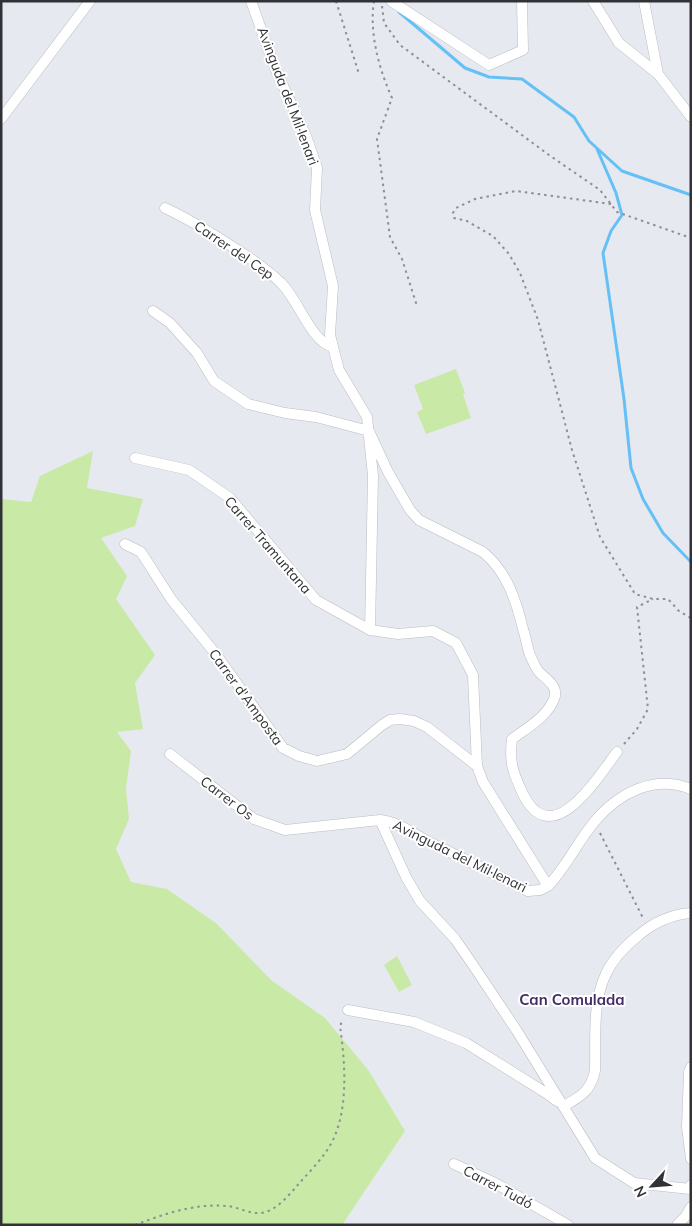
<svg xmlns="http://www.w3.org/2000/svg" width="692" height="1226" font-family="Mulish,sans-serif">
	<rect width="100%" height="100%" fill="#e7e9f0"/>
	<path fill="#c8eaa6" d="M456,369L465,393L463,394L471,418L426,434L417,412L423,409L414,385Z
		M93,451L87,488L143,499L135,526L101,538L127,576L116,599L155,655L135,683L143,729L117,732L131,751L126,788L129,819L116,849L131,882L167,889L217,924L271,980L325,1018L369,1071L405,1131L342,1225H1V499L31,502L40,476Z
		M397,956L412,985L399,992L384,965Z"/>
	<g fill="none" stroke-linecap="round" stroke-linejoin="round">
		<path stroke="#64c0f5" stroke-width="3" d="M399,12L465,68L489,77L522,79L574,117L589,141L622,171L691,195
			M597,149L616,193L622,215L611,231L603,253L624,399L631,468L643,499L663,533L691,562"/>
		<g stroke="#babcc2" stroke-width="11">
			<path id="street" d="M251,1L275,68L306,136L317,168L315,210L333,286L330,335L339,370L367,417L373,476L370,630L398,634L433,631L456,643L473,675L477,766L483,782L548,886L540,890L528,891C495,874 462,858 429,842C412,833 399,822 380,820L406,877L420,901L455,939L471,962L517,1031L595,1158L634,1183L690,1189L691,1185
				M391,1L489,65L523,50L522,1
				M593,1L619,43L658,74
				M644,1L658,74L691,117
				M1,119L90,1
				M165,208C195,222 223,240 251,259C261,266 272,274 281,283C298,299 311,342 333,347
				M153,311L170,323L197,353L214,381L248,404L285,413L316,417L369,431L388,472L410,510L419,520L483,552C507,572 516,600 523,629C526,638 527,647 530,655C533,661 535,667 539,672C546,679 557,685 555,696C550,715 527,728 512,739C509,762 513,773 523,794C552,853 597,778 617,752
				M135,458L189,470L230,498L316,600L370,630
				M125,544L141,552L171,599L215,653L283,748L299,756L317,761L347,754L382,725L390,720L400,719L414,721L427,727L477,766
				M170,754L254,819L285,830L380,820
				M548,886C567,866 578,841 595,821C619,793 654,774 691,789
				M348,1010L414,1022L466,1043L546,1093L557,1101
				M691,1067L689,1072L687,1127L691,1159
				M564,1106C581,1096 590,1092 595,1071C596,1041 592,1004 605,976C612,960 625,946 639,935C653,923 672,914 691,913
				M454,1164L495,1183L568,1225
				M677,1225L686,1216L691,1207"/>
		</g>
		<path stroke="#8e8f95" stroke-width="2" stroke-dasharray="2.5 4" stroke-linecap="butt" d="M336,1L359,74
			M374,1C369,33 379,69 392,98L377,139L390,237L402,259L417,306
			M382,6L384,23L400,45L549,155L600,190L617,212L691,238
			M611,204L516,191L475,199L456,208L453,213L454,218L467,221L493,236L509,254L520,273L538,320L572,450L600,537L635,594L653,599H668L679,611L691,618
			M624,744L637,729L648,709L637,607L653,599
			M600,833L644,920
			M135,1225C164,1214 195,1203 227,1206C238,1207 249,1214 260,1213C275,1212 287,1197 296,1187C308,1173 323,1159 332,1142C349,1108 345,1062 340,1026L343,1019"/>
		<use href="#street" stroke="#fff" stroke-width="10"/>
	</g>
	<g text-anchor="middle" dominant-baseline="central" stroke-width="4" stroke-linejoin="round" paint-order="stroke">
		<g font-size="14" fill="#313235" stroke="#fff">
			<text transform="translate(288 96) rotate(69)">Avinguda del Mil·lenari</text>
			<text transform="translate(234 250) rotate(34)">Carrer del Cep</text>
			<text transform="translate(268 545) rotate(49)">Carrer Tramuntana</text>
			<text transform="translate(246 697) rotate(54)">Carrer d'Amposta</text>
			<text transform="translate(227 798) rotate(37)">Carrer Os</text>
			<text transform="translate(460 856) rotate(26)">Avinguda del Mil·lenari</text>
			<text transform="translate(498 1187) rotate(28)">Carrer Tudó</text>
		</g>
		<g font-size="15" font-weight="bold" fill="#432d68" stroke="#fff">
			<text x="572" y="999">Can Comulada</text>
		</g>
	</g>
	<rect width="692" height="1226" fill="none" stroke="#313235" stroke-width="5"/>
	<g transform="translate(652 1186) rotate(244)" stroke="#ffffff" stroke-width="4" paint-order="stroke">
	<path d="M0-4L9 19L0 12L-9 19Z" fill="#313235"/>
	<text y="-8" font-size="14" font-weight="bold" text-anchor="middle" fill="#313235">N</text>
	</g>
</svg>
